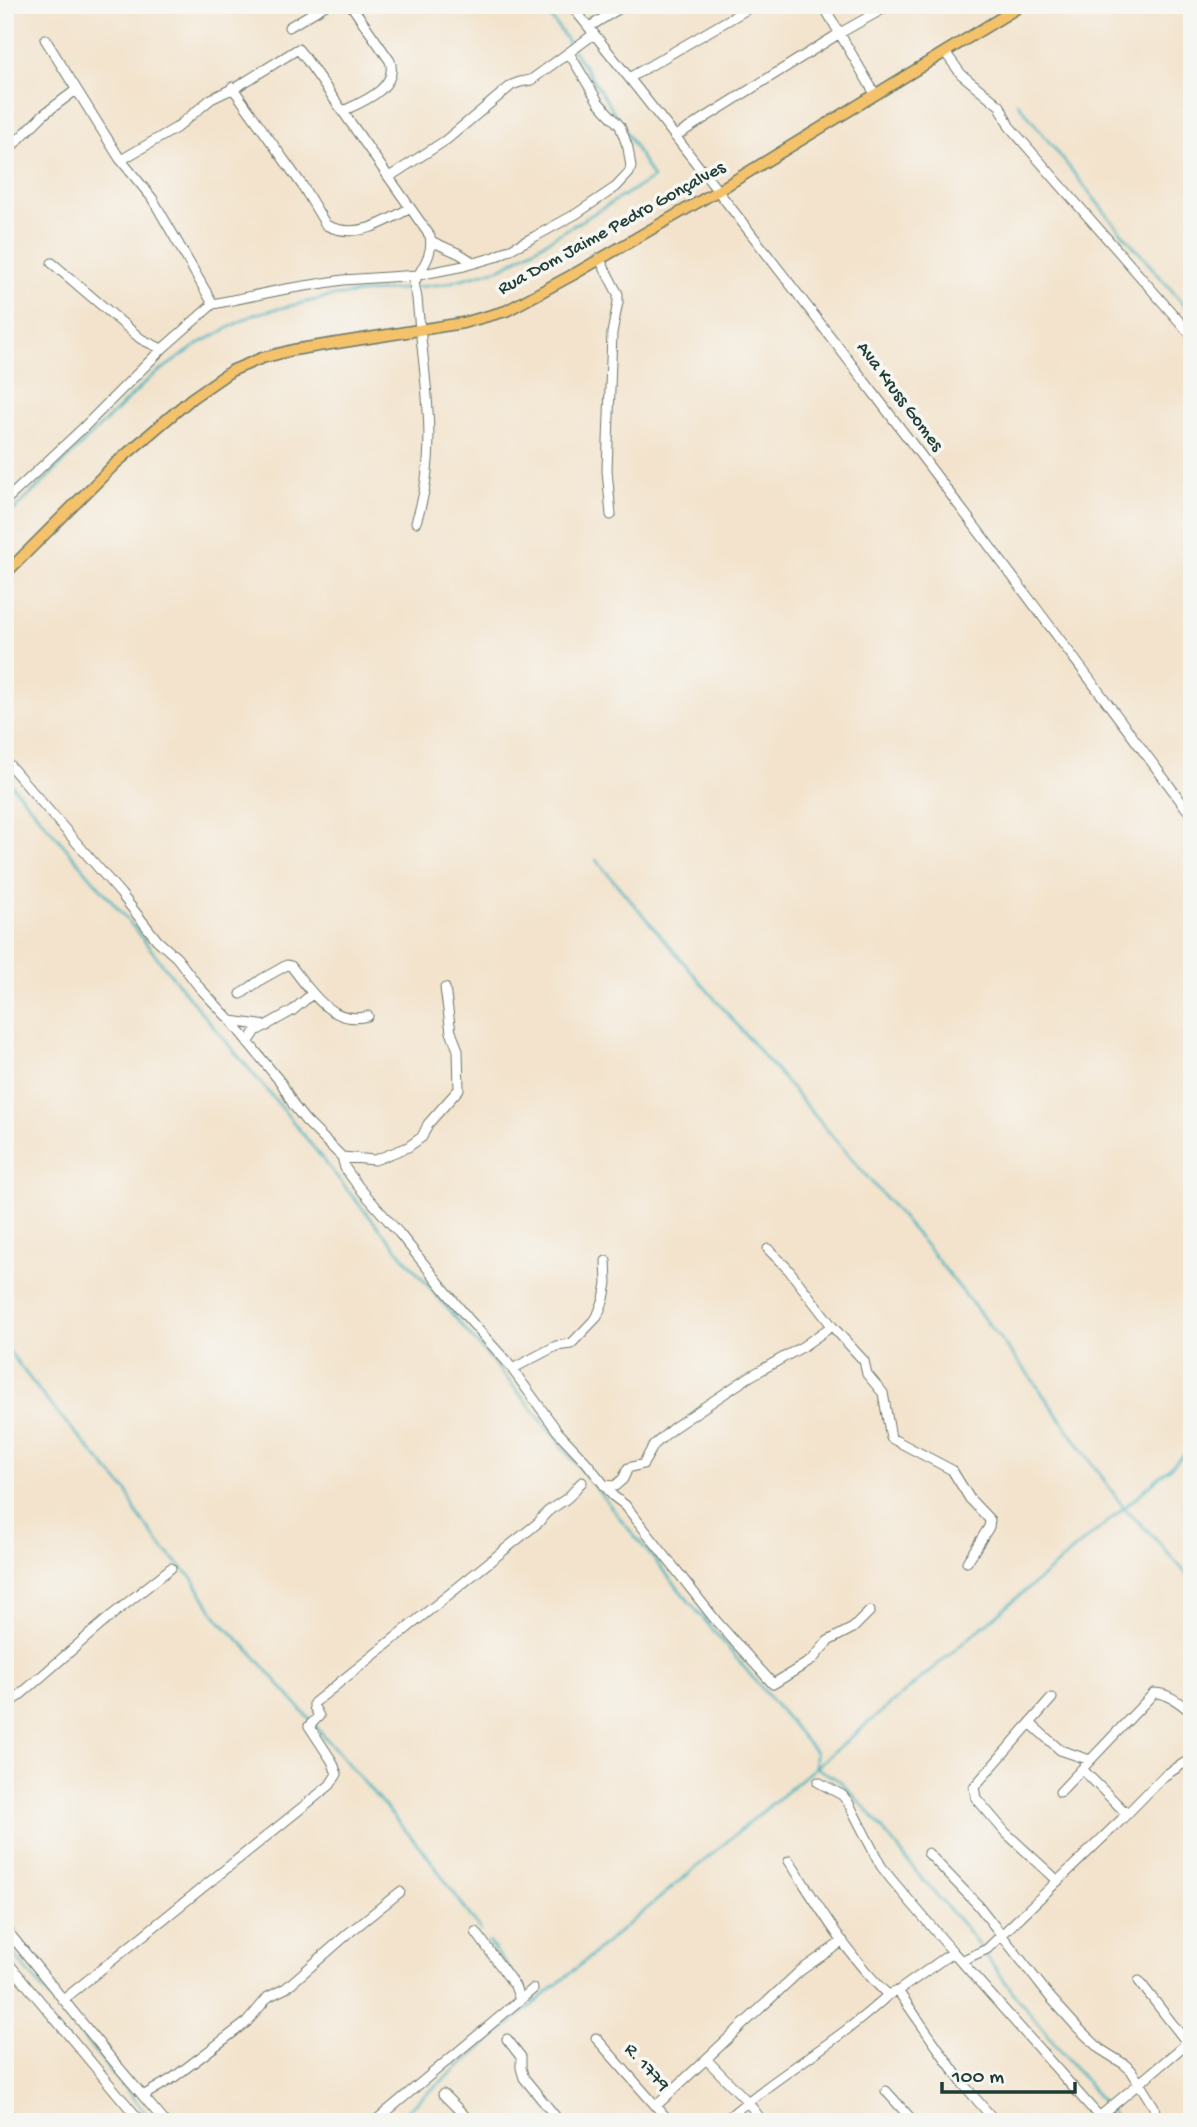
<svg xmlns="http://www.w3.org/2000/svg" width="1197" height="2127" font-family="'Gochi Hand',sans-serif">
	<rect width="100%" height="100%" fill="#f6f6f2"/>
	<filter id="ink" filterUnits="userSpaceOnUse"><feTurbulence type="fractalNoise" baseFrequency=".0143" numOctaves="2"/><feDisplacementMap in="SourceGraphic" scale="14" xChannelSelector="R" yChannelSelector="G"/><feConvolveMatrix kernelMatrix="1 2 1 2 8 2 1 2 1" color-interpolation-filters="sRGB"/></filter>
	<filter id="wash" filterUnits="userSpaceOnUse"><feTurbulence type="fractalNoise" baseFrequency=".00686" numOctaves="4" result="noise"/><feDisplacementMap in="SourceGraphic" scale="28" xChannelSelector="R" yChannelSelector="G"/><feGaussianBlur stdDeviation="1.57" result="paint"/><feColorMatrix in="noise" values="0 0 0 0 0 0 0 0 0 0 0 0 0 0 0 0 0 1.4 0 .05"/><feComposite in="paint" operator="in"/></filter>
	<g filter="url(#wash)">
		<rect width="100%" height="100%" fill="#f3e3cc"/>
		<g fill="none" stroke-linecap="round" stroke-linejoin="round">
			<path stroke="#44b3bf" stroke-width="2.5" d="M5,5H6
				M541,5L558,27L620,121
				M1018,103L1112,221L1192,314
				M417,287L444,284L502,268L653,178L625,130
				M5,519L150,378L200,343L255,314L333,296L411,288
				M5,777L122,913L196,1006L282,1108L353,1197L530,1406L631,1532L815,1752V1767L840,1781L870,1813L922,1879L965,1927L1016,1996L1119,2122
				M596,860L928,1248L1032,1379L1124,1508L1150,1533L1192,1580
				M5,1346L47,1401L127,1491L136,1512L162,1547L192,1578L218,1619L253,1654L426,1854L481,1931
				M489,1942L535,2003
				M5,1944L153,2122
				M393,2122L1124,1508L1192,1448"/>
		</g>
	</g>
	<g filter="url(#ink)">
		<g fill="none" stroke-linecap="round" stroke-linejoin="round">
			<g stroke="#697769" stroke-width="11">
				<path id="minor" d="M571,5C784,271 988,543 1192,816
					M823,5L875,94
					M1191,5L1192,6
					M289,27L326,5
					M589,27L625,5
					M45,39L120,159L152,198L213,304
					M945,52L961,74L1000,106L1009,126L1192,336
					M629,78L754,5
					M232,87L302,185L326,225C356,240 384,223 410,208
					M343,111C362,102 399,88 390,61L351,5
					M676,136L840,33L890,5
					M5,153L44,114L76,90
					M121,160L176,128L211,99L240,85L298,49L306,59L430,236C434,254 422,267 414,283L417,298C423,373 441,449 416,522
					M389,177L446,140L512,85L520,82L531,80L594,34
					M431,241L460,254L474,263
					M599,258L618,294V302L612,333L607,470L611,515
					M52,263L141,339L162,349
					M5,501L83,428L162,349L213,304L286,289L343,280L418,275L464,266L495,257L534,237L576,214L616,187L629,173L631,167L628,148L620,126L599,103L569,53
					M5,760L121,894L157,940L177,958L199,987L231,1021L282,1084L294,1106L305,1120L342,1157L345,1168L358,1186L399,1233L466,1316L507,1362L558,1432L586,1462L613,1496L625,1505L717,1622L773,1684L812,1660L828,1641L853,1628L870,1611
					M241,994L262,979L287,965L291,966C311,991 331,1026 368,1016
					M231,1021L267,1026
					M248,1043L256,1031L292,1011L312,994
					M342,1157L375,1160L408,1147L422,1137L428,1124L459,1089L458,1050L451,1032L445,988
					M832,1326L864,1361L867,1374L883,1393L891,1438L952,1470L970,1499L990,1520L989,1527L967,1562
					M512,1369L556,1346L571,1344L597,1317L604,1299L607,1283L606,1261
					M604,1485L615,1486L623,1479L628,1468L643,1464L654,1445L673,1428L749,1377L802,1347L832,1326L788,1269L768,1249
					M1052,1698L974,1787L976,1798L1006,1833L1058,1881
					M5,1708L112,1615L171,1568
					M1031,1724L1060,1750L1090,1760
					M1082,1769L1127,1814
					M818,1782L842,1795L848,1802L881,1866L891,1879L953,1952L1104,2122
					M1060,1792L1154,1693C1169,1693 1181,1704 1192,1713
					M928,1853L978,1905L1050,1997L1077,2027L1100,2049L1124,2064L1131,2070L1154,2107L1157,2122
					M789,1861C819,1906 848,1957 888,1995
					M5,1928L110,2057L165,2122
					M476,1932L515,1986L520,2000
					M5,1959L141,2122
					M961,1961L987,1949L1121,1820L1164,1776L1192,1758
					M1139,1981L1192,2049
					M898,1991L963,2084L996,2122
					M63,2000L330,1785L337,1774L332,1761L309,1726L319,1716L314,1707V1703L539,1522C546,1510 555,1507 566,1499C572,1495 576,1487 582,1482
					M596,2038L670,2122
					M507,2039L521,2057V2068L524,2078L560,2122
					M706,2059L747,2101L763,2122
					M886,2091L914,2122
					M443,2094L471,2122
					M143,2096L173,2078L247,2022L268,1997L286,1988L350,1932L400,1892
					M656,2106L800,1971L843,1941
					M5,2109L9,2115L5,2118
					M374,2122L533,1989
					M723,2122C775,2076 837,2043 888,1995L898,1991L953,1952
					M1093,2122L1192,2039"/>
			</g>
			<g stroke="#697769" stroke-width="13">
				<path id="major" d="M5,574L116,463L192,398L231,371L262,358L293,350L463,323L506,311L576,273L719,190L1022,5"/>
			</g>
			<use href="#minor" stroke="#fff" stroke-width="9"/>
			<use href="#major" stroke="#f3c26a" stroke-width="10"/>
		</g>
	</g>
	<g text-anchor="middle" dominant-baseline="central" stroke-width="7" stroke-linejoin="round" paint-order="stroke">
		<g font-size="19" fill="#1f3d34" stroke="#f6f6f2">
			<text transform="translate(612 229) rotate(-29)">Rua Dom Jaime Pedro Gonçalves</text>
			<text transform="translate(899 397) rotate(53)">Ava Kruss Gomes</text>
			<text transform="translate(646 2068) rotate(48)">R. 1779</text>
		</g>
	</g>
	<rect width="1197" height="2127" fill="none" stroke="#f6f6f2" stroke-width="28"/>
	<path d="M942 2082v10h133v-10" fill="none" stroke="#1f3d34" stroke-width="3.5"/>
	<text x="952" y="2082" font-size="21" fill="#1f3d34" stroke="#f6f6f2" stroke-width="5" paint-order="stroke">100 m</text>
</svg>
